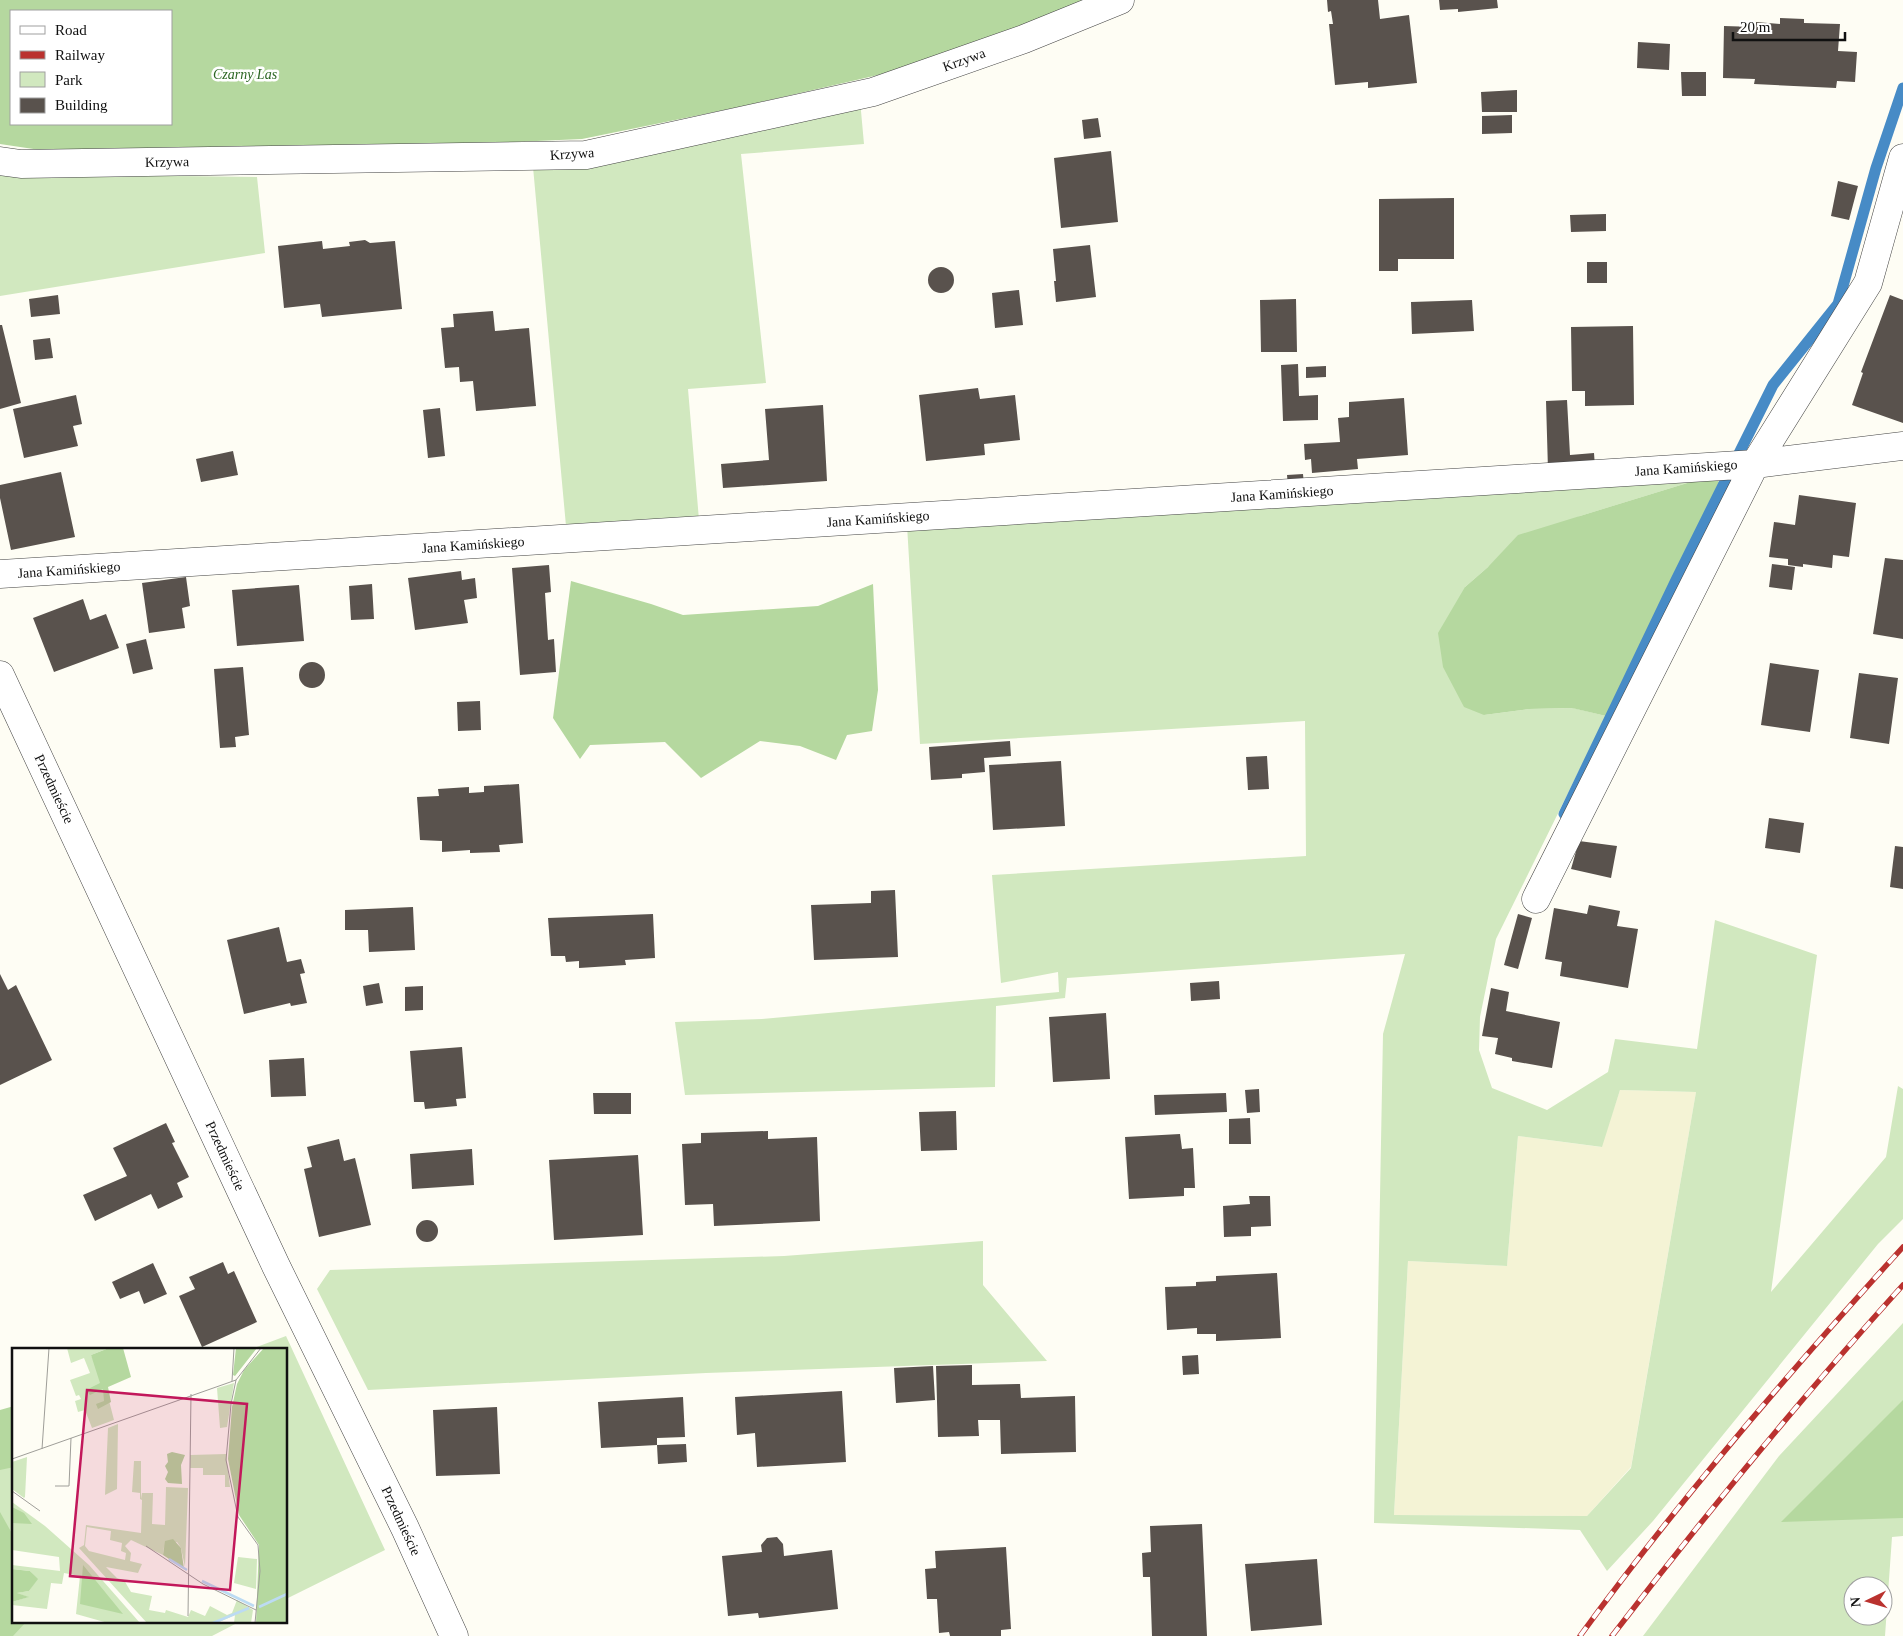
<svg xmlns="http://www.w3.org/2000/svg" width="1903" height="1636" font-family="Georgia,serif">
	<rect width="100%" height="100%" fill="#fefdf4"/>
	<path fill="#f4f3d5" d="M1620,1090L1696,1092L1631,1467L1587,1516L1394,1515L1408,1261L1507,1266L1518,1136L1601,1147Z"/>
	<path fill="#d1e8bf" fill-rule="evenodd" d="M860,100L864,144L741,154L766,383L688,389L699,520L566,526L533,167Z
		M0,172L21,174L257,177L265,253L0,296Z
		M1710,476L1580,516L1488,567L1465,587L1484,715L1529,709L1573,708L1606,716L1496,939L1480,1017L1479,1050L1492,1088L1547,1110L1608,1072L1615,1039L1697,1049L1715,920L1817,955L1771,1292L1886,1157L1898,1086L1903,1089V1219L1878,1244L1653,1521L1607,1571L1580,1530L1374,1523L1383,1034L1405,954L1067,978L1065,998L996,1006L995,1087L685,1095L675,1022L762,1019L1059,992L1058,972L1001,983L992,875L1306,856L1305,721L920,744L907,525ZM1620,1090L1696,1092L1631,1468L1587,1516L1394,1515L1408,1261L1507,1266L1518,1136L1602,1147Z
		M983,1241V1285L1047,1361L706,1373L368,1390L317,1289L330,1270L784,1256Z
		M1903,1323V1536L1892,1537L1885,1636H1643L1779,1456ZM1853,1586H1883V1616H1853Z
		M286,1336L385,1550L286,1599V1350H249Z
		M14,1428V1622H239L212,1636H0V1432Z"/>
	<path fill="#b5d89f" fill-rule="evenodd" d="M0,0H1100L891,72L744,106L582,139L420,146L47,151L0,144ZM11,11H171V124H11Z
		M1710,476L1729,488L1630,666L1606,716L1572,708L1529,709L1484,715L1464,707L1443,667L1438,633L1465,587L1488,567L1518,535Z
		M571,581L651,604L683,615L818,606L873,584L878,690L872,731L847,735L836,760L800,746L760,741L701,778L665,742L590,745L580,759L553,718Z
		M1903,1400V1518L1781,1522Z
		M14,1406V1467L0,1470V1410Z
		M0,1512L14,1537V1622H26L13,1636H0Z"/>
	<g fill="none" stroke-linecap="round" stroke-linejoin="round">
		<path stroke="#478bc6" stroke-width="11" d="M1564,814L1676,580L1773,385L1838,304L1876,168L1903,88"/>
	</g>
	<path fill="#59524d" d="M1327,0H1378L1380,19L1409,15L1417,83L1368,88V82L1335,85L1329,24H1333L1331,11L1328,12Z
		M1439,0H1497L1498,8L1458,12V9L1440,10Z
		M1780,18L1804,19V23L1840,24L1838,51L1857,52L1855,82L1837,81L1836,88L1754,84L1755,79L1723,78L1724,26L1756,27V22L1780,24Z
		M1638,42L1670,44L1669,70L1637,68Z
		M1681,72H1706V96H1682Z
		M1517,90V112H1482L1481,92Z
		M1512,115V133L1482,134V116Z
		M1098,118L1101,137L1084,139L1082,120Z
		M1111,151L1118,222L1061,228L1054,158Z
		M1838,181L1858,186L1849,220L1831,216Z
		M1454,198V259H1398V271H1379V199Z
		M1606,214V231L1571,232L1570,215Z
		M365,240L370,243L395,241L402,309L322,317L320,304L284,308L278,246L322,241L323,249L350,246L349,242Z
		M1090,245L1096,297L1056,302L1054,281H1056L1053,249Z
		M1587,262H1607V283H1587Z
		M928 280a13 13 0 1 1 26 0a13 13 0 1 1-26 0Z
		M1019,290L1023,325L995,328L992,293Z
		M58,295L60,314L31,317L29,299Z
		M1890,295L1903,300V423L1852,405L1863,373L1861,372Z
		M1296,299L1297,352H1261L1260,300Z
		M1472,300L1474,331L1412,334L1411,302Z
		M493,311L495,331L529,328L536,406L476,411L473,381L460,382L459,367L445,368L441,328L454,327L453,314Z
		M0,325H2L21,403L0,409Z
		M1633,326L1634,405L1585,406V391H1572L1571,327Z
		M50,338L53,358L35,360L33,340Z
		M1298,364L1299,396L1318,395V420L1283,421L1281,365Z
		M1326,366V377L1306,378V367Z
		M978,388L980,399L1015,395L1020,440L984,444L985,455L926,461L919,395Z
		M76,395L82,424L73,426L78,446L24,458L13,409Z
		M1404,398L1408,455L1357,459L1358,469L1312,473L1311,459L1305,460L1304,444L1340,442L1338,418L1349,417V402Z
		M1567,400L1570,455L1594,453L1595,467L1548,470L1546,401Z
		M823,405L827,481L723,488L721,464L769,460L765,409Z
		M440,408L445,456L428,458L423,410Z
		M233,451L238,475L201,482L196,459Z
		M61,472L75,537L11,550L0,498V485Z
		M1303,474L1304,485L1288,486L1287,475Z
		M1799,495L1856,503L1849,557L1833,555L1832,568L1803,564V567L1788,565V559L1769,557L1774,522L1795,525Z
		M1885,558L1903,560V639L1873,634Z
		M1772,564L1795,567L1792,590L1769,587Z
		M549,565L551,592L545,593L548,640L554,639L556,672L520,675L512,568Z
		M461,571L462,580L475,578L477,598L464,600L468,623L415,630L408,578Z
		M186,577L190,606L182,608L185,628L149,633L142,583Z
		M372,584L374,619L351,620L349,586Z
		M299,585L304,641L237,646L232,590Z
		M83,599L90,620L106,614L119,648L54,672L33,618Z
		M146,639L153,669L133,674L126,644Z
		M299 675a13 13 0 1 1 26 0a13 13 0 1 1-26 0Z
		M1770,663L1819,670L1810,732L1761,725Z
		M243,667L249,735L235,737L236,747L220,748L214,669Z
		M1859,673L1898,678L1889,744L1850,738Z
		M480,701L481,730L458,731L457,702Z
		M1010,741L1011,756L984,758L985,772L962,774V778L931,780L929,747Z
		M1267,756L1269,789L1248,790L1246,757Z
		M1061,761L1065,826L993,830L989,765Z
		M519,784L523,843L499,845L500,852L470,853V850L442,852V841L420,840L417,797L439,796L438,789L469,787V793L484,792V786Z
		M1769,818L1804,823L1800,853L1765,848Z
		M1579,841L1617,846L1611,878L1571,869Z
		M1895,846L1903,847V889L1890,887Z
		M895,890L898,957L814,960L811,905L871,903V891Z
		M1589,905L1620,911L1617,926L1638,929L1628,988L1560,976L1562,962L1545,959L1554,908L1587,914Z
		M413,907L415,950L369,952L368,930H345V910Z
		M653,914L655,958L625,960L626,965L579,968V961L566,962L565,956H551L548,918Z
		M1518,914L1532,918L1518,969L1504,965Z
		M279,927L287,962L301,959L305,973L300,974L307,1003L291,1006L290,1003L244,1014L227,940Z
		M0,974L8,990L16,985L52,1060L0,1085Z
		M1219,981L1220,999L1191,1001L1190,983Z
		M379,983L383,1003L366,1006L363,986Z
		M423,986V1010L405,1011V987Z
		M1491,988L1509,992L1506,1011L1560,1022L1552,1068L1512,1061V1058L1495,1054L1498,1038L1482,1036Z
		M1106,1013L1110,1079L1053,1082L1049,1017Z
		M462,1047L466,1098L456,1099L457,1106L425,1109L424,1102H414L410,1051Z
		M304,1058L306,1096L271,1097L269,1060Z
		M1259,1089L1260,1112L1247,1113L1245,1090Z
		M593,1093H631V1114H594Z
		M1226,1093L1227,1112L1155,1115L1154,1095Z
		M956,1111L957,1150L921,1151L919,1112Z
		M1250,1118L1251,1144H1229V1119Z
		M166,1123L175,1142L172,1143L189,1177L177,1183L183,1197L158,1209L151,1194L95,1221L83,1195L127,1176L113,1148Z
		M768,1131V1139L817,1137L820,1221L714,1226L713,1204L685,1205L682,1144L701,1143V1133Z
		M1180,1134L1182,1149L1193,1148L1195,1188H1184V1196L1129,1199L1125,1137Z
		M339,1139L344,1161L355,1158L371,1225L319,1237L304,1169L312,1167L307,1147Z
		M472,1149L474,1185L412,1189L410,1154Z
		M638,1155L643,1235L554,1240L549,1160Z
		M1249,1196H1270L1271,1226L1251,1227V1236L1224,1237L1223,1206L1250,1204Z
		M416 1231a11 11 0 1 1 22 0a11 11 0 1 1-22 0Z
		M223,1262L228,1274L234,1271L257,1322L202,1347L179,1296L195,1289L189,1277Z
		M153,1263L167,1294L144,1304L139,1291L120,1299L112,1282Z
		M1277,1273L1281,1338L1216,1341V1334H1197V1328L1167,1330L1165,1287L1196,1286V1282L1216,1281V1276Z
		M1198,1355L1199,1374L1183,1375L1182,1356Z
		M972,1365V1385L1020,1384L1021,1398L1075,1396L1076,1452L1001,1454L1000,1420H978L979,1436L938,1437L936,1366Z
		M933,1366L935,1400L896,1403L894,1368Z
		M842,1391L846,1462L757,1467L755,1433L737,1435L735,1397Z
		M683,1397L685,1437L657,1438V1445L601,1448L598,1402Z
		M497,1407L500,1474L436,1476L433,1410Z
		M686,1444L687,1462L658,1464L657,1445Z
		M1202,1524L1207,1636H1152L1150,1577H1143L1142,1553L1151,1552L1150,1526Z
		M777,1537L783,1544L784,1556L832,1550L838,1609L759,1618L758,1613L728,1616L722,1556L762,1552L761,1545L767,1538Z
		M1006,1547L1011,1629L1001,1630V1636H950L949,1632L939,1633L937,1599H927L925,1569L936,1568L935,1551Z
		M1317,1559L1322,1625L1251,1631L1245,1564Z"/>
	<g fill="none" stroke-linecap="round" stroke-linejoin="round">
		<g stroke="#434343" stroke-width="29">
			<path id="minor" d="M0,161L21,164L586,155L873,92L1024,39L1120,0
				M0,574L1755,464L1903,446
				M0,675L276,1266L405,1528L454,1636
				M1536,899L1755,464L1868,283L1903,158"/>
		</g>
		<use href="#minor" stroke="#fff" stroke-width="28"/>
		<g stroke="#ba322f" stroke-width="5.5">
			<path id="rail" d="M1580,1636C1679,1500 1790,1371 1903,1247
				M1612,1636C1705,1515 1801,1398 1903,1285"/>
		</g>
		<use href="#rail" stroke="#fff" stroke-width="4" stroke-dasharray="11" stroke-linecap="butt"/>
	</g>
	<g text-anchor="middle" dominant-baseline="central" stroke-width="5" stroke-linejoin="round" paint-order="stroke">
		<g font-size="14" fill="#101010" stroke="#fff">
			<text transform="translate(964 60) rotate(-20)">Krzywa</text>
			<text transform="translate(572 154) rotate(-4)">Krzywa</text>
			<text transform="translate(167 162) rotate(-1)">Krzywa</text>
			<text transform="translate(1686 468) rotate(-4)">Jana Kamińskiego</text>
			<text transform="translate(1282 494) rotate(-4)">Jana Kamińskiego</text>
			<text transform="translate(878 519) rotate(-4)">Jana Kamińskiego</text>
			<text transform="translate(473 545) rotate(-4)">Jana Kamińskiego</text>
			<text transform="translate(69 570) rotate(-4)">Jana Kamińskiego</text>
			<text transform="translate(54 789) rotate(65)">Przedmieście</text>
			<text transform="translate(225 1156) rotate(65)">Przedmieście</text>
			<text transform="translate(401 1521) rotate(65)">Przedmieście</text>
		</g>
		<g font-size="14" font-style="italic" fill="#2c6623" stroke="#fff">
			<text x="245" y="74">Czarny Las</text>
		</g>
	</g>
	<g transform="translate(12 1348)">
		<rect width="275" height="275" fill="#fefdf4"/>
		<path d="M55,0H97L79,7L93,37L102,72L80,80L73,62L66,64L63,53L69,51L67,47L64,48L58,32L78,25L72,10L59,15ZM222,35L215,79L208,80L205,40ZM106,76L105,141L93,147L96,80ZM214,106L218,139H213V127H191V120H178V107ZM15,109L13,149L12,150L0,141V114ZM122,113H129V151L130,145H141L140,176L153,177L154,139L176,140L173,219L169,200L165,194L152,199L151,207L119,192L113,198L119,205L118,213L130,216L126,225L94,219L105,230L112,232L119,244L140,248L137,262L153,265L154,262L176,269L179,262L193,268L198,258L215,267L220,265L225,252L241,262L239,275H222L223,267L205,275H135L67,200L72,197L74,177L129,185L130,152L128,151V145L120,144ZM75,179L99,183L98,192L110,195L109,203L114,205L113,212L77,203L73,198ZM0,154L33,178L77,217L128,275H96L64,266L68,228L52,225L50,236L39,235L35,261L0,257V254L16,249L4,245L17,243L25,231L18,223L0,221V217L48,223L47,209L0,202ZM226,209L245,211L244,241L222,235Z" fill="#d1e8bf" fill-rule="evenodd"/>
		<path d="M97,0H111L119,29L96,39L99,54L86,61L84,56L92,53L91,41L78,47L74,42L88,35L79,7ZM224,0H245L223,28L221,27ZM252,0H275V275H244L247,197L227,167L216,111L220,59L225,36L232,22ZM160,104L173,107L169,117L170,136L156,135L153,131L156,124L153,118L156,114L155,106ZM0,159L12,165L20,176L0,175ZM161,191L169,200L172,221L151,207L153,193ZM71,217L111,266L68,256ZM0,221L18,223L26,231L17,243L5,245L17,249L0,254Z" fill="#b5d89f"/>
		<path fill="none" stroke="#bcdbf3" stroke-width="2.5" d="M157,211L175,222M190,233L242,258M247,259L275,246M201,275L237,260"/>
		<path fill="none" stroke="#9f9e99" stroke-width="1" d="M220,33L222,0M30,101L37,0M0,111L224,32M43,138H57L59,90M0,143L28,163M134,198L191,236L244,262M176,268L179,46M243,275L248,223L246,197L226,169L214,112L219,56L224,32L249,0"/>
		<path fill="#c2185b" fill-opacity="0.15" stroke="#c2185b" stroke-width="2.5" d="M75,42L235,56L218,242L58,228Z"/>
		<rect width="275" height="275" fill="none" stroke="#101010" stroke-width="2.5"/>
	</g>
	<rect x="10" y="10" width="162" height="115" fill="#ffffff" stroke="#9f9f9f"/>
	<rect x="20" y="26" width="25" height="8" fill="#ffffff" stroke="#9f9f9f"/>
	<text x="55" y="35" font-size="15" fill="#101010">Road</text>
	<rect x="20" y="51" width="25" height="8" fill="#ba322f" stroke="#9f9f9f"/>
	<text x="55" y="60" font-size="15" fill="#101010">Railway</text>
	<rect x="20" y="72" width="25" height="15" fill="#d1e8bf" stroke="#9f9f9f"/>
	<text x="55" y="85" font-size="15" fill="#101010">Park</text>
	<rect x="20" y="98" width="25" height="15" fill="#59524d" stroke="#9f9f9f"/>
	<text x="55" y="110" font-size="15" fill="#101010">Building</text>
	<g transform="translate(1868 1601) rotate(265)"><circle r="24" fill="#ffffff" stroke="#9f9f9f"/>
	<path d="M0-4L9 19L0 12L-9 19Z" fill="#ba322f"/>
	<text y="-8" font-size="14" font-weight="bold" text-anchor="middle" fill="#101010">N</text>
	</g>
	<path d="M1733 32v8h112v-8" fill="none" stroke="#101010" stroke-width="2.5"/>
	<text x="1740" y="32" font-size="15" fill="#101010" stroke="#ffffff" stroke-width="4" paint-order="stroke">20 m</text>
</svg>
